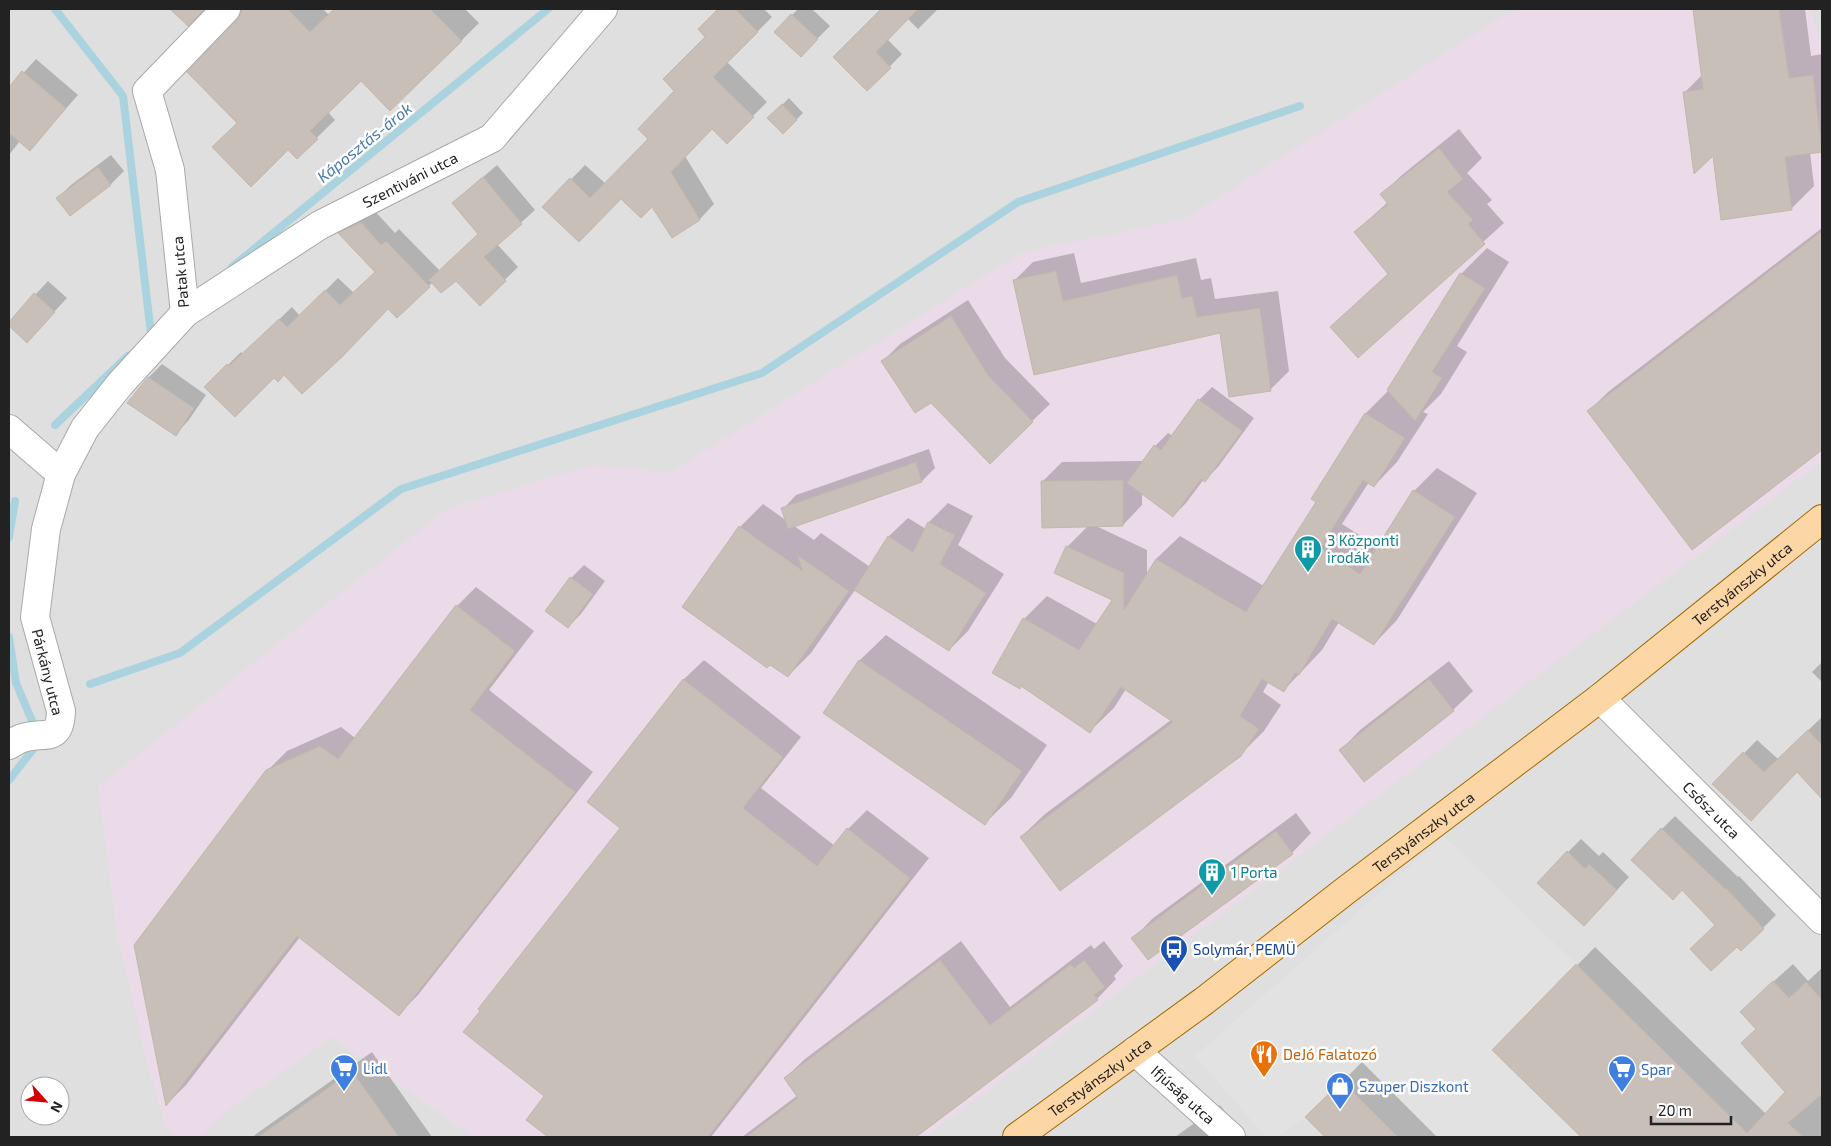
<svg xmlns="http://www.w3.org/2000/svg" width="1831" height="1146" font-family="'Exo 2',sans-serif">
	<rect width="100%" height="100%" fill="#f2efe9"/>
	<path fill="#e0dfdf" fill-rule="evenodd" d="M9,9H1822V1137H9ZM30,1086H60V1116H30Z"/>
	<path fill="#ebdbe8" d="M1521,9H1810L1822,47V461L926,1137H473L332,1037L227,1111L201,1137H183L172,1134L166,1128L147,1063L117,931L98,787L447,509L592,465L670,473L1021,253L1185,219L1503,16Z"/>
	<path fill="#e2e2e2" d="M1444,836L1576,964L1492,1050L1581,1137H1398L1342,1081L1305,1117L1278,1137H1266L1195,1056Z"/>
	<path fill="#0003" d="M242,9H323L329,15L335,9H465L479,23L461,41L361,80L328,112L335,120L297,157L288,149L239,122Z
		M720,9H764L772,17L727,62L767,102L727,142L712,127L685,156L714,204L700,219L672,236L653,205L621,197L544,207L585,165L606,184L650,139L707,37L699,29Z
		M798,9H812L830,26L814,42L792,15Z
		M882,9H938L918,29L907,18L887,39L902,54L867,90L835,57Z
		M1694,9H1805L1811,56L1822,54V150L1810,152L1814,186L1791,209L1714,154L1684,93L1703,74Z
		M36,59L78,95L30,149L20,141L9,155V89Z
		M789,98L803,113L783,133L769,118Z
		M1459,129L1482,158L1467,173L1492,200L1487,204L1504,223L1358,356L1332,327L1389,273L1355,232L1388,202L1382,194L1402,175Z
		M111,155L124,171L111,184L70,214L58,198L71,185Z
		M497,165L535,210L497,244L518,267L480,304L456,279L433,282L397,317L389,308L284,374L206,387L241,352L243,354L292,307L300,316L338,278L354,293L376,271L340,233L352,221L374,210L395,233L399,229L440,271L479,234L453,203Z
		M1822,228V448L1692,548L1588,412L1608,392Z
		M1487,248L1509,262L1457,346L1467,352L1441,394L1423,412L1428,414L1397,462L1374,486L1369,482L1342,524L1378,547L1414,491L1437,468L1477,493L1397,620L1374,644L1339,622L1322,650L1284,690L1269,681L1263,692L1281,705L1264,731L1240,755L1021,837L1045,814L1171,720L1126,689L1114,708L1090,731L1024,619L1047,596L1097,624L1114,600L1067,547L1088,526L1042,482L1062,462L1142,461V464L1155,446L1168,433L1173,436L1199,400L1212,387L1254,418L1218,467L1205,480L1204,479L1186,503L1173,516L1142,493V505L1123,525H1094L1147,550V575L1156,559L1180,536L1264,586L1318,502L1312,498L1366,413L1389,390L1461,274Z
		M1074,253L1081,283L1196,258L1201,280L1211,278L1215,299L1278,291L1289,371L1270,390L1221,331L1035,373L1014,281L1033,262Z
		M48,281L67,298L27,341L9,323Z
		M968,300L1005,358L1050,404L990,462L931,402L883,361L900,344Z
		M162,364L206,395L188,421L176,434L129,403L149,377Z
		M929,449L935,468L922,481L794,526L814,540L821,533L870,567L889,536L908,518L926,529L929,522L948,503L973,516L958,545L1004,574L968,631L949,650L855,590L811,653L788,676L683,607L740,527L763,504L787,521L783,509L796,495Z
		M584,565L605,581L581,614L568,627L571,578Z
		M476,587L534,631L489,690L593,772L418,995L398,1015L300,937L186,1085L167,1104L267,771L287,751L341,727L355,738L457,606Z
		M886,635L1047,745L1011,798L985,823L824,713L860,660Z
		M704,660L801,737L761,788L835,846L848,829L867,810L929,858L711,1137H550L528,1120L546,1096L622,828L589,801L684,679Z
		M1449,661L1473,691L1453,710L1341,750L1360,730Z
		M1822,662V682L1812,672Z
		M1821,718L1822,791L1819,794L1797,771L1714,784L1757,740L1778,759Z
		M1296,813L1311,833L1292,853L1133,939L1152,919Z
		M1675,816L1738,877L1739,876L1776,915L1741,950L1682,889L1662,829Z
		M1581,839L1599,856L1603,852L1629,877L1597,912L1568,852Z
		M961,941L1010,1007L1091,945L1094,949L1104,941L1123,966L1114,976L1116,979L1097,999L914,1137H742L798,1095L785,1078L805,1059Z
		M1595,947L1766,1114L1787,1092L1742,1043L1757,1028L1761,993L1793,964L1808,981L1822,968V1137H1583L1494,1050Z
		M372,1052L432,1137H253L256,1134Z
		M1362,1062L1437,1137H1326L1307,1117Z
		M1220,1105L1244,1137H1175Z"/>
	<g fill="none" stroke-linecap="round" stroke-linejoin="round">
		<path stroke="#aad3df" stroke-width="8" d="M55,9L123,96L151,334
			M232,267L548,9
			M55,425L128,356
			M9,537L15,501
			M9,637L16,683L33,723
			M90,684L180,653L401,489L762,373L1018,202L1300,106
			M9,780L34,748"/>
	</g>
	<path fill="#c7bfb8" stroke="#c4b6ab" d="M170,9H205L188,26Z
		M241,9H288L310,32L334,9H430L462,41L390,111L361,81L310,131L318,139L297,159L288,150L251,187L212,147L237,123L187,72L237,20L241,13Z
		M718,9H735L758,32L713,77L754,117L727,144L712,129L671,172L700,220L672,238L652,207L641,218L621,199L579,242L542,207L570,178L590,198L648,139L638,129L674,91L663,79L705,37L698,29Z
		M881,9H918L876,52L891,68L867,91L833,57Z
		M1693,9H1779L1789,78L1813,75L1822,152L1785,157L1792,210L1721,220L1713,156L1694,174L1683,92L1703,89Z
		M791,14L818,39L801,57L774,32Z
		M22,71L66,108L30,151L9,133V87Z
		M782,104L797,120L783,134L767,118Z
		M1439,148L1463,179L1447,192L1473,220L1468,224L1485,244L1358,358L1330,327L1388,274L1354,232L1388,204L1380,194Z
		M98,167L111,185L70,216L56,198Z
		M483,177L522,224L484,257L506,281L480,306L456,281L441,293L429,280L478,234L452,203Z
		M361,222L381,245L386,241L430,287L397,318L388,309L342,357L302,394L284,375L278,382L274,378L235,417L204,387L227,364L229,366L279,319L287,327L325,290L340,305L375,272L338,233Z
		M1822,231V450L1692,550L1587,411Z
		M1056,271L1063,301L1177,275L1182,298L1192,296L1197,317L1260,308L1271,391L1229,397L1220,333L1034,375L1013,280Z
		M1460,273L1485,288L1432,372L1442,378L1415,421L1387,390Z
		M34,293L55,312L27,343L9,326V322Z
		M951,316L988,375L1033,422L990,464L931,403L915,413L881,361Z
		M148,377L194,408L176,436L127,403Z
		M1198,399L1242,431L1205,482L1201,479L1173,517L1127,483L1154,445L1161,450Z
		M1365,413L1405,438L1374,487L1363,480L1320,548L1360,574L1413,490L1455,517L1374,645L1332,619L1299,675L1295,673L1284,692L1262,679L1240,716L1259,729L1241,756L1060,891L1020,837L1173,722L1121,687L1090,733L1021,686L1020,689L992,673L1023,618L1079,650L1112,600L1054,573L1066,546L1124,573V610L1156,559L1246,612L1316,502L1311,499Z
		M916,462L922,482L788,529L781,508Z
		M1123,480V526L1042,528L1041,481Z
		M928,522L955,535L940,564L986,593L949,651L854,590L888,536L913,552Z
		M739,526L803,571L797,555L849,591L788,677L770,665L767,668L682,607Z
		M570,577L593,594L568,628L545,611Z
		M456,605L515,651L470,710L575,792L399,1016L297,936L166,1106L134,945L266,770L320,746L338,759Z
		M859,660L1022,771L985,825L823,713Z
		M683,679L783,757L743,808L817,866L847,828L910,878L708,1137H548L526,1120L544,1096L463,1032L480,1011L478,1009L620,828L587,802Z
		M1429,679L1454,711L1364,782L1339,750Z
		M1808,730L1822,745V799L1797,772L1751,821L1712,784L1743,752L1764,772Z
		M1661,828L1725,889L1726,888L1764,929L1741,951L1737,947L1711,971L1690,949L1715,925L1682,890L1673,900L1631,860Z
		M1276,831L1293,854L1148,960L1131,938Z
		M1567,851L1585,869L1589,864L1617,890L1584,926L1537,883Z
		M940,960L990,1025L1071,964L1074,968L1084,960L1105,987L1094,995L1098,1000L916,1137H746L798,1098L784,1078Z
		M1576,964L1747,1133L1785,1092L1741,1043L1756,1029L1740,1012L1773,981L1789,998L1806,982L1822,1000V1094L1788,1123L1803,1137H1581L1492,1050Z
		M352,1071L399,1137H258Z
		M1342,1081L1398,1137H1325L1305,1117Z"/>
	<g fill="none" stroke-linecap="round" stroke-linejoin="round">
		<g stroke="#a9a9a9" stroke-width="30">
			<g id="minor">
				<path d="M185,313L170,170L147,91L226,9"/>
				<path d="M9,429L61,474"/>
				<path id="s1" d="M1600,698L1822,920"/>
				<path id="s2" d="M9,745C13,743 18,739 23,738C44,731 60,744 61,711L35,617L46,529L61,474L85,428L120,384L185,313L320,225L492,138L603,9"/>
				<path id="s3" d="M1135,1051L1231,1137"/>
			</g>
		</g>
		<g stroke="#a06b00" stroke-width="30">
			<g id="major">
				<path id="s4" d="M1017,1137L1204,1001L1345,891L1600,698L1822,519"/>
			</g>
		</g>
		<use href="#minor" stroke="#fff" stroke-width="28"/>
		<use href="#major" stroke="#fcd6a4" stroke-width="28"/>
	</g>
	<defs>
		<g id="building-pin" transform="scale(1.4375)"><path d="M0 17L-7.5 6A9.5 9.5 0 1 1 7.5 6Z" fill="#0f9aa8" stroke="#fff"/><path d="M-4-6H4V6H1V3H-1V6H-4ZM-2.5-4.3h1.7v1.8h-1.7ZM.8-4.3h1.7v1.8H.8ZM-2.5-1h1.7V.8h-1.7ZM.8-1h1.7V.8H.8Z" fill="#fff"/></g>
		<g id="bus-pin" transform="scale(1.4375)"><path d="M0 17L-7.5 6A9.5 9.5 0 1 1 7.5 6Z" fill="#1a4fb4" stroke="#fff"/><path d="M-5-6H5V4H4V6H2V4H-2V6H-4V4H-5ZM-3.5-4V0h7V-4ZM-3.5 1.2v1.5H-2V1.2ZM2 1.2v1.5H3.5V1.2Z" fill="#fff"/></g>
		<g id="restaurant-pin" transform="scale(1.4375)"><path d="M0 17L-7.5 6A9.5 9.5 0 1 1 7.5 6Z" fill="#e8710a" stroke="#fff"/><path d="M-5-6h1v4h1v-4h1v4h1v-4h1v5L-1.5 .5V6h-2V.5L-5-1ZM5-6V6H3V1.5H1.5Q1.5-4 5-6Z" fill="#fff"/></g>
		<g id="supermarket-pin" transform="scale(1.4375)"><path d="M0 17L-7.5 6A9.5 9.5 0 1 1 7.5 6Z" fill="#3f7fe0" stroke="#fff"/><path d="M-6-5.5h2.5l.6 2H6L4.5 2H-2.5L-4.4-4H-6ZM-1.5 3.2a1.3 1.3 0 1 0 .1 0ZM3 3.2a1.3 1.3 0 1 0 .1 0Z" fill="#fff"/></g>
		<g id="shop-pin" transform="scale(1.4375)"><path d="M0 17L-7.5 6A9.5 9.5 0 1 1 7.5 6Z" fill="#3f7fe0" stroke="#fff"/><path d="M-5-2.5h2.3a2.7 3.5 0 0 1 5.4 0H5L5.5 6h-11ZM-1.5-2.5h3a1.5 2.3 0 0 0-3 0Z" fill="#fff"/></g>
	</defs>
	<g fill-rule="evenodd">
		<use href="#building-pin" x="1308" y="549"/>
		<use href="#building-pin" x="1212" y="872"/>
		<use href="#bus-pin" x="1174" y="949"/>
		<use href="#restaurant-pin" x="1264" y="1054"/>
		<use href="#supermarket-pin" x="344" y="1068"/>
		<use href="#supermarket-pin" x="1622" y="1069"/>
		<use href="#shop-pin" x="1340" y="1086"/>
	</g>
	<g text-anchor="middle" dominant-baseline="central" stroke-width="5" stroke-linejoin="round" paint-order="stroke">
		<g font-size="15" fill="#222" stroke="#fff">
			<text stroke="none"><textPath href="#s2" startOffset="780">Szentiváni utca</textPath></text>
			<text transform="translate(180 272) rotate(-95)">Patak utca</text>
			<text stroke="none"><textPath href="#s4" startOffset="912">Terstyánszky utca</textPath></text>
			<text transform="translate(48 672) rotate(76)">Párkány utca</text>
			<text stroke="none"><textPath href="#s1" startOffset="158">Csősz utca</textPath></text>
			<text stroke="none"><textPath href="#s4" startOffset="508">Terstyánszky utca</textPath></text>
			<text stroke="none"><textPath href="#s4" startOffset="102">Terstyánszky utca</textPath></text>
			<text stroke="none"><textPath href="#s3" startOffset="65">Ifjúság utca</textPath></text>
		</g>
		<g font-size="15" fill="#0d838f" stroke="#fff" text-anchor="start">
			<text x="1327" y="540">3 Központi<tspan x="1327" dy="17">irodák</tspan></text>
			<text x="1231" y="872">1 Porta</text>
		</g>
		<g font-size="15" fill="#164399" stroke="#fff" text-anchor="start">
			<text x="1193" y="949">Solymár, PEMÜ</text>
		</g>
		<g font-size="15" fill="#c56008" stroke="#fff" text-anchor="start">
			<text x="1283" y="1054">DeJó Falatozó</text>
		</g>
		<g font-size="15" fill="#366cbe" stroke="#fff" text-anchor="start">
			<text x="363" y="1068">Lidl</text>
			<text x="1641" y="1069">Spar</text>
			<text x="1359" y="1086">Szuper Diszkont</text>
		</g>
		<g font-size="16" font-style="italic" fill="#4a7aab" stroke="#fff">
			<text transform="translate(364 142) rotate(-39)">Káposztás-árok</text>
		</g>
	</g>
	<rect width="1831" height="1146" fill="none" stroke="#222222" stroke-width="20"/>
	<g transform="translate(45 1101) rotate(117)"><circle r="24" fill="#ffffff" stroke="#a7a7a7"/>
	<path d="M0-4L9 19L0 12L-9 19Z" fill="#d40000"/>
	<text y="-8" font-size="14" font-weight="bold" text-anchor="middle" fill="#222222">N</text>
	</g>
	<path d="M1651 1116v8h80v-8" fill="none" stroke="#222222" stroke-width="2.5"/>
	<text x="1658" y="1116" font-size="15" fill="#222222" stroke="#ffffff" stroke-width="4" paint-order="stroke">20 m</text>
</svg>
